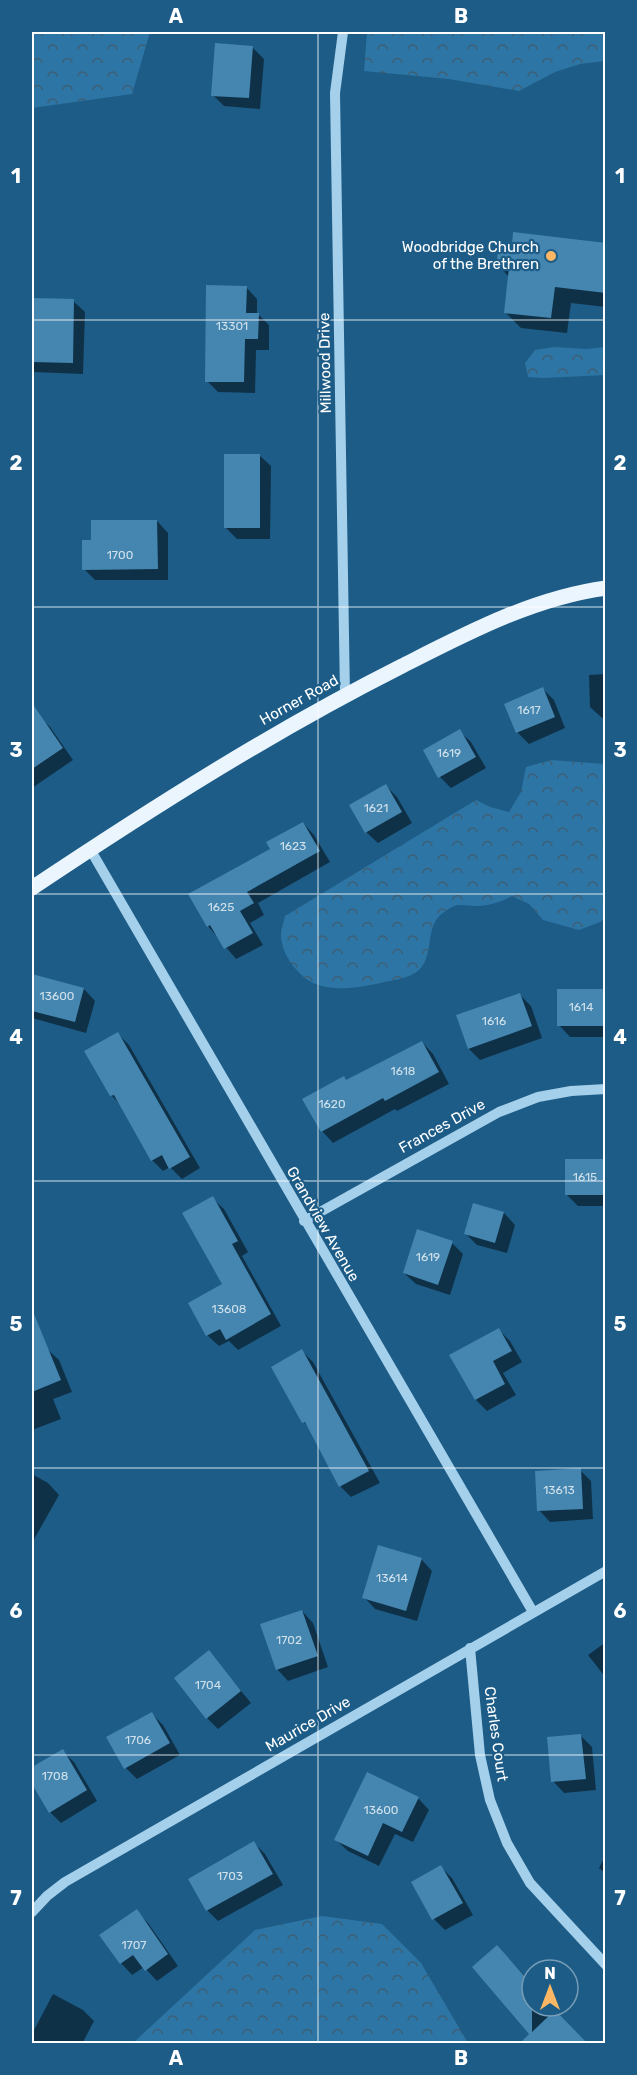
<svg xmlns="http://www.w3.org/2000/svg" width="637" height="2075" font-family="Rubik,sans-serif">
	<defs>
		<pattern id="forest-crowns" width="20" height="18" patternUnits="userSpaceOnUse" patternTransform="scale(1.5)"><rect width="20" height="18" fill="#2d75a4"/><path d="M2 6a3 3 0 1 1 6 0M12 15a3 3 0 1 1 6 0" fill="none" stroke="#3e5e74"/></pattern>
	</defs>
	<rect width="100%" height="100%" fill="#1d5c87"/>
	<path fill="url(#forest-crowns)" d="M32,32H150L132,94L32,108Z
		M367,32H605V61L580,64L555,72L519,91L449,79L364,71Z
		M554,347L587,349L605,347V375L543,378L528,377L525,363L535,350Z
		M551,760L605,764L606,917L600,922L579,930L543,920L529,904L512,896C501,902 489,906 477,906C459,906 459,901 443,913C424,926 435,955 419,970C410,978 395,980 384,982C364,987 336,992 316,984C299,978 280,953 281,934C281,928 284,922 285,916L476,800L490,807L509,812L521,792L526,767Z
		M322,1916L382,1924L421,1963L468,2043H133L255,1930Z"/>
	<path fill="#0007" d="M252,47L264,59L260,109L224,106L213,95Z
		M606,245V307L571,303L567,333L521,328L505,312L509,277L498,265Z
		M246,287L257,299V313L269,325V350H256L255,393L218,392L207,381Z
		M32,300L73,301L85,312L83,374L32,372Z
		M259,455L271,466L270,539H237L226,528Z
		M157,521L168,533V580H95L84,569L93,542Z
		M606,674V718H602L590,707L589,675Z
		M543,689L554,700L565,728L529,744L517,732Z
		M39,716L50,727L73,760L32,788V721Z
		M459,731L471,742L486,768L451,788L440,777Z
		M386,786L397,797L412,823L378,843L366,832Z
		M303,823L314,835L330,862L258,903L264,915L250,923L263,945L236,959L208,926L272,849Z
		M32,976L84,989L95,1001L86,1033L32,1018Z
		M559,990H606V1037H570L559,1025Z
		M519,994L531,1006L542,1038L480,1060L469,1049L458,1016Z
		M118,1034L129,1045L200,1168L182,1179L170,1167L163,1171L152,1160L121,1105L112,1096Z
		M422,1042L433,1054L449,1084L397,1111L395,1109L333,1143L322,1131L347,1081Z
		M606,1160V1206H578L567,1195Z
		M212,1198L224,1209L248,1252L242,1256L281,1326L238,1350L229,1341L219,1346L207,1335L224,1285Z
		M504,1213L515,1225L507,1253L477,1245L465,1233Z
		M452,1243L463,1254L450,1295L416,1284L404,1273Z
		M499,1330L510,1341L522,1362L503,1373L516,1395L487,1411L476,1400L451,1356Z
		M47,1349L59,1360L72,1392L53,1399L61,1419L32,1430V1355Z
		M302,1351L313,1362L380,1483L351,1497L340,1486L310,1429L304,1422Z
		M580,1470L591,1481L593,1519L550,1522L539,1510Z
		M32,1474L48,1483L59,1495L32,1543Z
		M421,1559L432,1571L417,1621L375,1609L364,1597Z
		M302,1611L313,1623L328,1667L288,1681L277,1669Z
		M606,1642V1678L588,1655Z
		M209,1652L251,1703L218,1729L207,1718Z
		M151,1713L163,1725L180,1755L137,1779L126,1768Z
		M581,1736L592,1747L596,1790L564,1793L553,1781Z
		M62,1751L74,1762L97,1801L61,1823L50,1812L32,1781V1769Z
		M418,1798L429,1810L413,1842L395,1834L379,1866L348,1851L336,1840Z
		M254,1843L265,1854L283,1885L218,1921L207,1910Z
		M606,1854V1874L599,1868Z
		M441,1867L452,1878L473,1915L445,1930L434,1919Z
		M136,1911L148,1923L178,1966L157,1981L144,1967L132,1975L121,1963L102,1936Z
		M508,1958L532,1984V2006H551L585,2044H540L532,2034Z
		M53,1994L83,2010L94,2021L82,2044H32V2034Z"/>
	<path fill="#4586b0" d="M215,43L253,46L249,98L211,96Z
		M513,232L606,243V293L555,287L551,318L504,313L509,267L496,266L499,244L512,245Z
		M206,285L247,286L246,313H259L258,339H245L244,382H205Z
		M32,298L74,299L73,363L32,362Z
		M224,454H260V528H224Z
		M91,520H157L158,569L82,570V540H91Z
		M543,687L555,717L516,733L504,704Z
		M32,703L63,748L32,769Z
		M460,729L476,757L438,778L423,750Z
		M386,784L402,812L365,833L349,805Z
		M303,822L320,851L247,892L254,903L240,911L253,933L224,949L210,925L207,927L188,894L270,849L266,842Z
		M32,974L84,988L75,1022L32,1011Z
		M557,989H605V1026H557Z
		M520,993L532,1026L468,1049L456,1015Z
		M118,1032L190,1157L169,1169L162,1155L151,1161L114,1095L110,1096L84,1051Z
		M422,1041L439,1072L385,1101L383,1098L321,1132L302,1099L344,1076L346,1080Z
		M565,1159H606V1195H565Z
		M213,1196L238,1241L232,1244L271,1314L226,1340L220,1329L206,1336L188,1303L222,1284L182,1213Z
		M473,1203L504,1212L495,1243L464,1234Z
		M417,1229L453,1241L438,1285L403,1273Z
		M32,1309L61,1380L32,1392Z
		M499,1328L512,1351L493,1361L505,1384L475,1400L449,1355Z
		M302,1349L369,1471L339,1487L305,1422L302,1423L271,1367Z
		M581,1468L583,1509L537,1511L535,1471Z
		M378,1545L422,1558L406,1611L362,1598Z
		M302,1610L318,1656L276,1670L260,1624Z
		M209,1650L241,1691L206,1719L174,1678Z
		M152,1712L170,1743L124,1769L106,1737Z
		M581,1734L586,1779L551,1782L547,1737Z
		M63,1749L87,1790L49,1813L32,1784V1767Z
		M367,1772L419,1797L402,1832L383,1823L368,1856L334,1840Z
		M254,1841L273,1874L206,1911L188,1879Z
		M441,1865L463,1903L432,1920L411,1882Z
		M137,1909L168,1954L145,1971L133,1955L120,1964L99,1935Z
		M497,1945L532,1985V2032L555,2010L587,2043H520L529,2034L472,1967Z"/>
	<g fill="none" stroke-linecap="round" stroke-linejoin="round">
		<path stroke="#a5d0eb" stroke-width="10" d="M343,32L335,93L345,695
			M90,849L533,1612
			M304,1221L499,1112L538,1097L571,1091L606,1089
			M470,1648L480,1755L490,1800L507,1843L530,1883L606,1965
			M32,1912L47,1896L65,1882L606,1571"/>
		<path stroke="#eaf5fe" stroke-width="15" d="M32,888C152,808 273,731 402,666C467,633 533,598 606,588"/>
	</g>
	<path fill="none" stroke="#fff" stroke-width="1.5" stroke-opacity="0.55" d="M318,32V2044M32,320H606M32,607H606M32,894H606M32,1181H606M32,1468H606M32,1755H606"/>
	<circle fill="#fbb764" stroke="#1d5c87" stroke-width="2" cx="551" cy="256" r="6"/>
	<g text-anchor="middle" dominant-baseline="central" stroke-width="4.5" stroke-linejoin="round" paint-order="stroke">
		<g font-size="12" fill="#d0e1eb">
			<text x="232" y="326">13301</text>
			<text x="120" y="555">1700</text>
			<text x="529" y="710">1617</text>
			<text x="449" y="753">1619</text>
			<text x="376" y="808">1621</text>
			<text x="293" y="846">1623</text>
			<text x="221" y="907">1625</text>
			<text x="57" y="996">13600</text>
			<text x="581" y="1007">1614</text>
			<text x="494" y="1021">1616</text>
			<text x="403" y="1071">1618</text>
			<text x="332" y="1104">1620</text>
			<text x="585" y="1177">1615</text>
			<text x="428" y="1257">1619</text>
			<text x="229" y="1309">13608</text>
			<text x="559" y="1490">13613</text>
			<text x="392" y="1578">13614</text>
			<text x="289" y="1640">1702</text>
			<text x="208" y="1685">1704</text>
			<text x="138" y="1740">1706</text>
			<text x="55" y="1776">1708</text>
			<text x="381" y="1810">13600</text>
			<text x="230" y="1876">1703</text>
			<text x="134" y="1945">1707</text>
		</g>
		<g font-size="15" fill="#fff" stroke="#1d5c87" text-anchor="end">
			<text x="539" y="247">Woodbridge Church<tspan x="539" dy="17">of the Brethren</tspan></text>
		</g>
		<g font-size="15" fill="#fff" stroke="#1d5c87">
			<text transform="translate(325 363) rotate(-91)">Millwood Drive</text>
			<text transform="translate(299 700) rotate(-29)">Horner Road</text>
			<text transform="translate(442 1126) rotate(-29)">Frances Drive</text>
			<text transform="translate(323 1224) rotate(60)">Grandview Avenue</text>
			<text transform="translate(308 1724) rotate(-30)">Maurice Drive</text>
			<text transform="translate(496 1734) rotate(82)">Charles Court</text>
		</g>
	</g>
	<rect width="637" height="2075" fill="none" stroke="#1d5c87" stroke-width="66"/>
	<g transform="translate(550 1988)"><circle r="28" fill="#1d5c87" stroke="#779db7" stroke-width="1.5"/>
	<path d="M0-4.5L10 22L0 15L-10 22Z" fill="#fbb764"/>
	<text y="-9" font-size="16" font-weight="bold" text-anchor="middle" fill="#ffffff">N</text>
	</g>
	<rect x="33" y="33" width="571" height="2009" fill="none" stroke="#fff" stroke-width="2"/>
	<g font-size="20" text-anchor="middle" font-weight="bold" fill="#fff">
		<text x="176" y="23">A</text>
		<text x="461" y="23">B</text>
		<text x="16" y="183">1</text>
		<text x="620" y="183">1</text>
		<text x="16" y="470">2</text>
		<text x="620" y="470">2</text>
		<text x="16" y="757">3</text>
		<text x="620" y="757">3</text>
		<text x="16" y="1044">4</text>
		<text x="620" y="1044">4</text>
		<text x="16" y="1331">5</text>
		<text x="620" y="1331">5</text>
		<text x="16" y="1618">6</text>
		<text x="620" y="1618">6</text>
		<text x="16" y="1905">7</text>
		<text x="620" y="1905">7</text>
		<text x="176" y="2065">A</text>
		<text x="461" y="2065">B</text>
	</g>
</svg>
